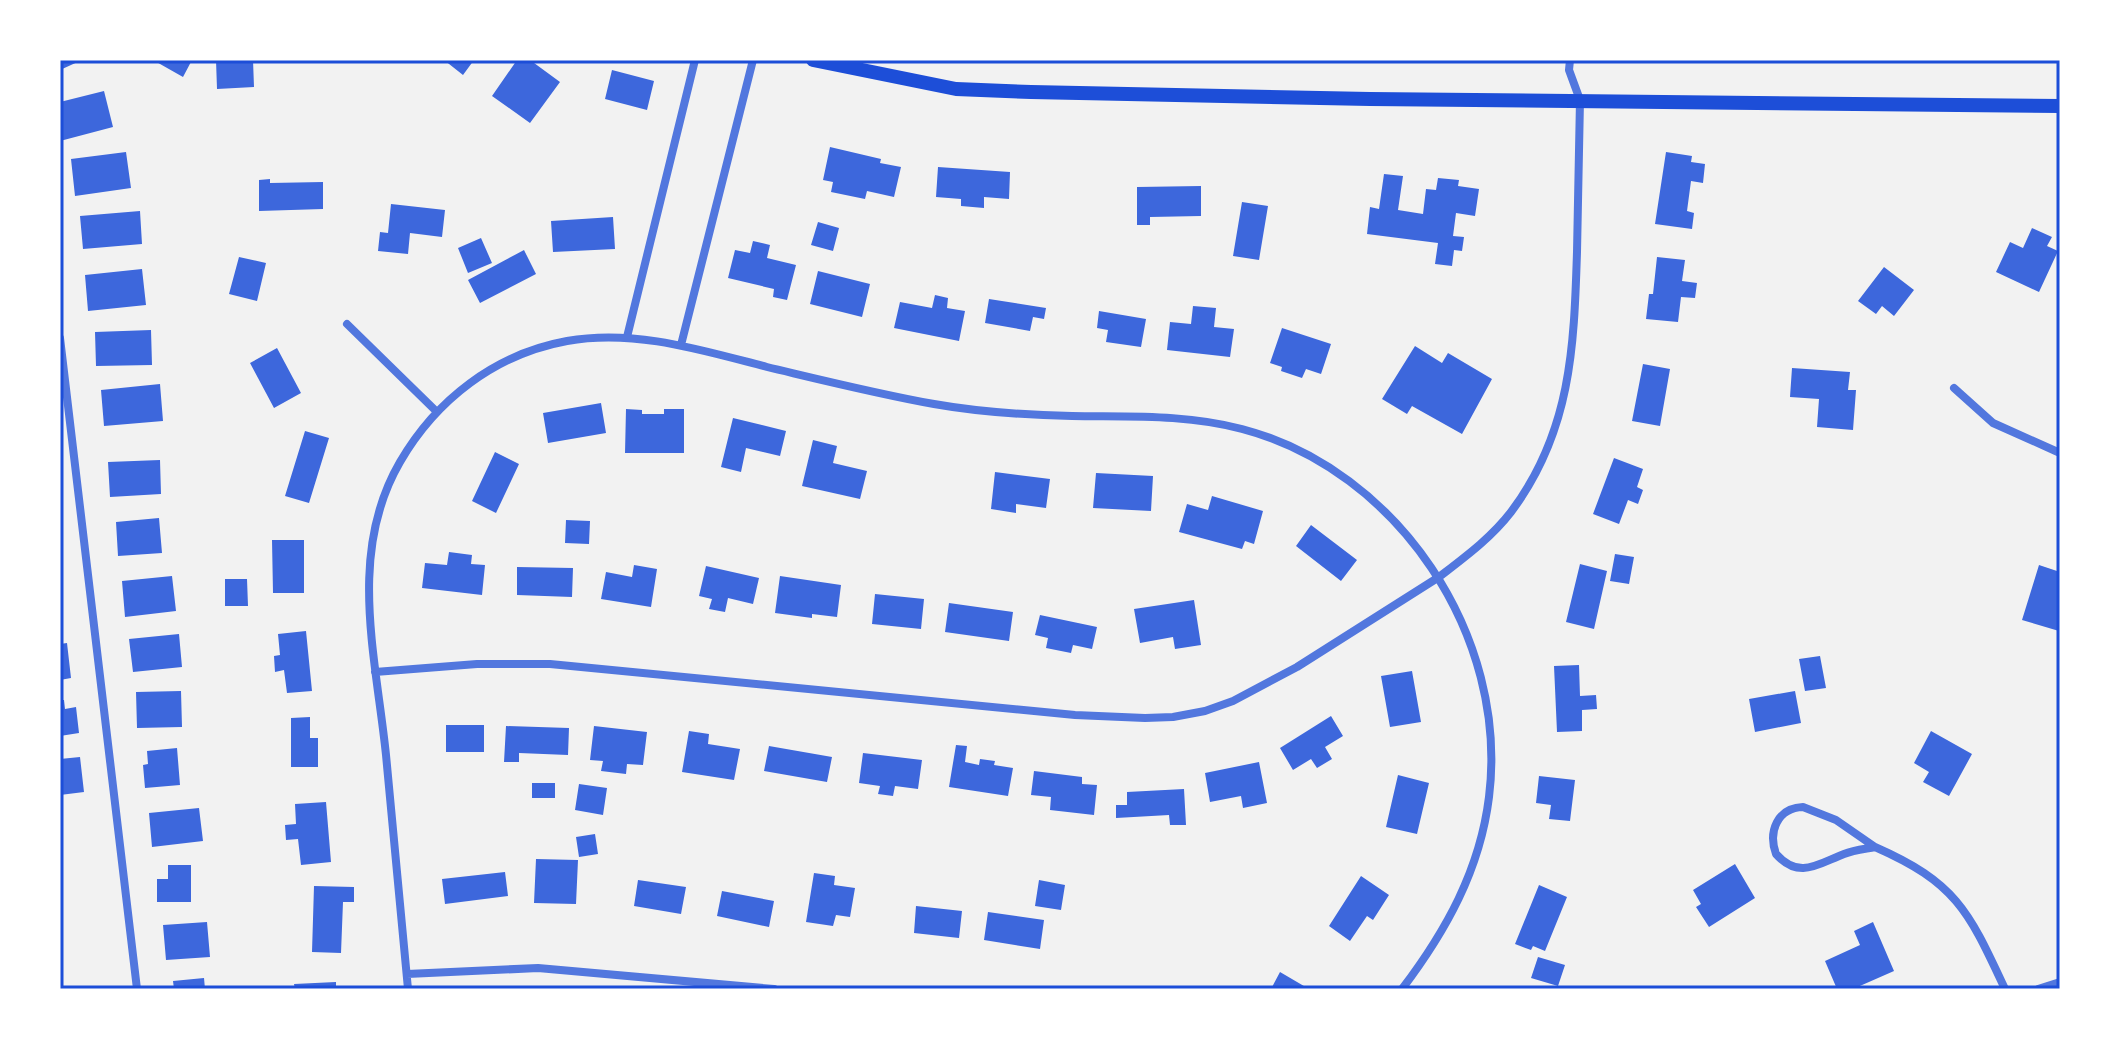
<svg xmlns="http://www.w3.org/2000/svg" width="2120" height="1049" font-family="'Fira Sans Condensed',sans-serif">
	<rect width="100%" height="100%" fill="#f2f2f2"/>
	<path fill="#3d67dc" d="M60,60H82L60,70Z
		M153,60H192L183,77Z
		M216,60H253L254,87L217,89Z
		M444,60H474L463,75Z
		M517,60H530L560,82L530,123L492,96Z
		M612,70L654,81L647,110L605,99Z
		M104,91L113,127L60,141V102Z
		M830,147L881,159L880,163L901,167L894,197L867,191L865,199L831,192L833,182L823,180Z
		M126,152L131,188L75,196L71,159Z
		M1666,152L1692,156L1691,162L1705,164L1703,183L1691,181L1687,211L1694,213L1692,229L1655,224Z
		M938,167L1010,172L1009,199L984,197V208L961,206V199L936,197Z
		M1384,174L1403,176L1398,210L1423,214L1426,189L1436,190L1438,178L1459,180L1458,186L1479,189L1475,216L1456,213L1453,236L1464,237L1462,251L1454,250L1452,266L1435,264L1438,243L1367,234L1370,207L1379,209Z
		M270,179V183L323,182V209L259,211V180Z
		M1201,186V216L1150,217V225H1137V187Z
		M1242,202L1268,206L1259,260L1233,256Z
		M391,204L445,210L442,237L410,233L408,254L378,251L380,232L388,233Z
		M140,211L142,244L83,249L80,216Z
		M613,217L615,249L553,252L551,221Z
		M818,222L839,228L833,251L811,245Z
		M2032,228L2052,237L2047,246L2058,251L2039,292L1996,272L2010,242L2023,248Z
		M481,238L492,263L468,273L458,248Z
		M753,241L770,245L767,258L796,265L787,300L773,297L774,289L728,278L735,250L750,253Z
		M524,250L536,274L480,303L468,280Z
		M239,257L266,263L257,301L229,294Z
		M1657,257L1685,260L1682,281L1697,283L1695,298L1681,297L1678,322L1646,319L1649,294H1653Z
		M1884,267L1914,290L1894,316L1882,306L1876,314L1858,301Z
		M142,269L146,305L88,311L85,275Z
		M818,271L870,284L862,317L810,304Z
		M935,295L948,298L947,308L965,311L959,341L894,328L900,302L932,308Z
		M989,299L1046,308L1044,319L1033,317L1030,331L985,323Z
		M1193,306L1216,308L1214,327L1234,329L1230,357L1167,350L1170,322L1191,324Z
		M1099,311L1146,319L1141,347L1106,342L1108,330L1097,328Z
		M1282,328L1331,344L1321,374L1306,369L1302,378L1281,371L1282,367L1270,363Z
		M151,330L152,365L96,366L95,332Z
		M1415,346L1442,363L1448,353L1492,379L1462,434L1412,406L1407,414L1382,399Z
		M277,348L301,393L274,408L250,363Z
		M1643,364L1670,369L1660,426L1632,421Z
		M1792,368L1850,372L1848,390H1856L1853,430L1817,427L1819,399L1790,397Z
		M160,384L163,421L104,426L101,390Z
		M601,403L606,433L548,443L543,413Z
		M626,409L642,410V414H664V409H684V453H625Z
		M733,418L786,431L780,456L746,448L741,472L721,467Z
		M305,431L329,438L309,503L285,496Z
		M813,440L837,446L833,463L867,471L860,499L802,486Z
		M495,452L519,464L496,513L472,501Z
		M1614,458L1643,469L1637,487L1643,490L1638,504L1628,500L1619,524L1593,514Z
		M160,460L161,494L110,497L108,462Z
		M995,472L1050,479L1046,508L1016,504V513L991,509Z
		M1096,473L1153,476L1151,511L1093,508Z
		M1212,496L1263,511L1254,544L1245,541L1242,549L1179,532L1187,504L1208,510Z
		M159,518L162,553L118,556L116,522Z
		M566,520L590,521L589,544L565,543Z
		M1311,525L1357,560L1341,581L1296,546Z
		M272,540H304V593H273Z
		M449,552L472,555L471,564L485,565L482,595L422,588L425,563L447,565Z
		M1615,554L1634,557L1629,584L1610,581Z
		M1580,564L1607,571L1594,629L1566,622Z
		M634,565L657,569L651,607L601,599L606,572L632,577Z
		M2039,565L2060,572L2059,631L2022,620Z
		M706,566L759,578L753,604L728,598L725,612L709,609L712,599L699,596Z
		M517,567L573,568L572,597L517,595Z
		M172,576L176,611L125,617L122,581Z
		M780,576L841,585L837,617L812,614V618L775,613Z
		M225,579H247L248,606H225Z
		M875,594L924,599L921,629L872,624Z
		M1194,600L1201,645L1175,649L1173,637L1140,643L1134,609Z
		M949,603L1013,612L1009,641L945,632Z
		M1040,615L1097,627L1092,649L1073,645L1071,653L1046,648L1048,638L1035,635Z
		M306,631L312,691L287,693L284,670L275,672L274,656L280,655L278,634Z
		M179,634L182,667L133,672L129,639Z
		M67,643L71,678L60,680V644Z
		M1820,656L1826,688L1805,691L1799,659Z
		M1579,665L1580,696L1596,695L1597,709L1582,710V731L1557,732L1554,666Z
		M1412,671L1421,722L1390,727L1381,676Z
		M181,691L182,727L137,728L136,692Z
		M1795,691L1801,723L1755,732L1749,699Z
		M60,700H64L65,709L76,707L79,733L60,736Z
		M1331,716L1343,736L1325,747L1332,759L1317,768L1311,759L1293,770L1280,748Z
		M310,717V738H318V767H291V718Z
		M446,725H484V752H446Z
		M506,726L569,728L568,755L519,753V762H504Z
		M594,726L647,732L643,765L627,764L626,774L601,771L603,761L590,760Z
		M689,731L709,734L708,744L740,749L734,780L682,772Z
		M1931,731L1972,754L1949,796L1923,782L1929,772L1914,763Z
		M956,745L967,746L965,762L979,765L980,759L995,761L994,765L1013,768L1008,796L949,787Z
		M769,746L832,757L827,782L764,771Z
		M177,748L180,785L145,788L143,765L148,764L147,751Z
		M863,753L922,760L918,789L895,786L893,796L878,794L880,786L859,783Z
		M80,757L84,792L60,795V759Z
		M1259,762L1267,803L1243,808L1241,796L1210,802L1205,773Z
		M1034,771L1082,777V784L1097,785L1094,815L1050,810L1051,797L1031,795Z
		M1398,775L1429,783L1417,834L1386,827Z
		M1539,776L1575,780L1570,821L1549,819L1551,805L1536,803Z
		M532,783H555V798H532Z
		M579,784L607,788L603,815L575,810Z
		M1184,789L1186,825H1170L1169,815L1116,818V805H1127V792Z
		M326,802L331,862L301,865L298,839L286,840L285,825L296,824L295,804Z
		M199,808L203,841L152,847L149,813Z
		M595,834L598,854L579,857L576,837Z
		M536,859L578,860L576,904L534,903Z
		M1735,864L1755,898L1709,927L1696,907L1701,904L1693,890Z
		M168,865H191V902H157V879H168Z
		M505,872L508,896L445,904L442,879Z
		M814,873L835,876L834,885L855,888L850,917L836,915L833,926L806,922Z
		M1361,876L1389,895L1373,920L1367,916L1350,941L1329,926Z
		M638,880L686,887L681,914L634,906Z
		M1039,880L1065,885L1061,910L1035,906Z
		M1539,885L1567,897L1545,951L1533,946L1531,950L1515,944Z
		M314,886L354,887V902H343L341,953L312,952Z
		M722,891L774,901L769,927L717,916Z
		M916,906L962,911L959,938L914,933Z
		M988,912L1044,920L1040,949L984,940Z
		M207,922L210,957L166,960L163,925Z
		M1873,922L1894,971L1853,989H1837L1825,961L1860,945L1854,931Z
		M1538,957L1565,965L1558,986L1531,978Z
		M1280,972L1309,989H1271Z
		M204,978L205,989H174L173,981Z
		M336,982V989H295L294,984Z"/>
	<g fill="none" stroke-linecap="round" stroke-linejoin="round">
		<path stroke="#5277de" stroke-width="8" d="M347,324L437,412
			M627,337L695,60
			M60,338L137,989
			M681,345L753,60
			M1954,388L1993,423L2060,453
			M375,672L477,664H550L1075,715L1145,718L1173,717L1205,711L1233,701L1297,667L1439,577C1465,557 1491,538 1511,512C1571,432 1574,348 1577,252C1578,201 1579,151 1580,100L1569,70L1570,60
			M1803,807L1836,820L1875,847C1865,849 1854,850 1844,854C1818,864 1799,880 1776,854C1768,832 1777,808 1803,807Z
			M1875,847C1957,883 1969,912 2005,989
			M407,974L538,968L774,989
			M408,989C400,911 393,833 386,755C376,657 347,553 400,462C436,400 495,354 567,341C635,329 701,350 767,367C822,380 878,394 934,404C979,412 1026,415 1072,416C1129,417 1186,414 1242,429C1398,470 1509,636 1489,797C1480,870 1446,931 1402,989
			M2038,989L2060,982"/>
		<path stroke="#1d4ed8" stroke-width="14" d="M813,60L956,89L1031,92L1370,99L2060,106"/>
	</g>
	<rect width="2120" height="1049" fill="none" stroke="#ffffff" stroke-width="124"/>
	<rect x="62" y="62" width="1996" height="925" fill="none" stroke="#1d4ed8" stroke-width="3"/>
</svg>
